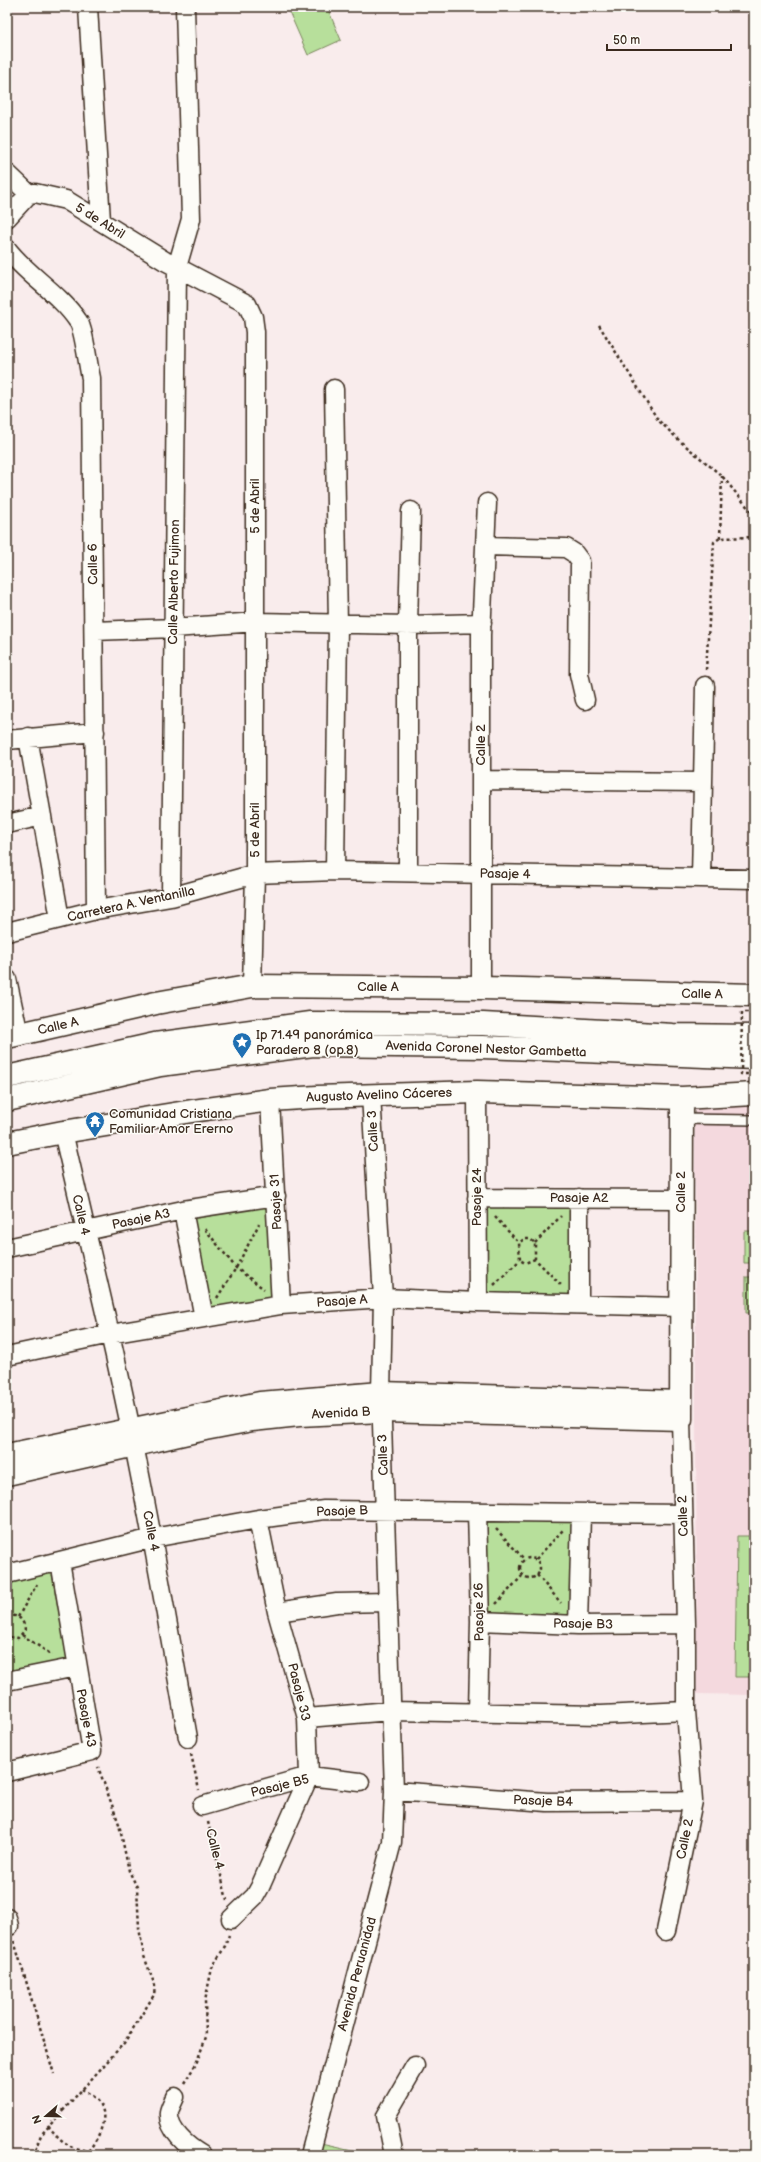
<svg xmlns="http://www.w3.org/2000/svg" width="761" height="2162" font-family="'Balsamiq Sans',sans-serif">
	<rect width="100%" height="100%" fill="#f9ecec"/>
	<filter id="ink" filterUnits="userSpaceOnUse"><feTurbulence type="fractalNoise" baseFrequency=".025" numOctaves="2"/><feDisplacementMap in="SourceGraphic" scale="8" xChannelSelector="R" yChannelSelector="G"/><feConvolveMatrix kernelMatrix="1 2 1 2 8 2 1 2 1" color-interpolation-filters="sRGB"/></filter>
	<g filter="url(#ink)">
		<path fill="#f4d9de" d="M695,1103L754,1104V1695L697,1694Z"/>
		<path fill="#b7df9b" stroke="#79845c" d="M287,7H327L341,40L308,55Z
			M270,1202L277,1297L207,1311L191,1217Z
			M569,1203L575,1211L573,1293L566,1297L490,1298L484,1291L483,1206Z
			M744,1231H754V1263H744Z
			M746,1277H754V1313H746Z
			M574,1519L572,1611L568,1615L491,1614L487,1610L484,1520Z
			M737,1536H754V1677H735Z
			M45,1572L52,1575L67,1657L63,1662L7,1676V1580Z
			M321,2143L361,2152V2155H318Z"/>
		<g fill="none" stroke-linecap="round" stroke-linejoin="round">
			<g stroke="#3b2a1e" stroke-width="12">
				<path id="lane" d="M682,1119L754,1120"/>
			</g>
			<g stroke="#3b2a1e" stroke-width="21">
				<path id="street" d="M88,7L101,221
					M7,173L29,194L35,193L66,200L165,261L247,304L253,317L255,332V874L252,986
					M7,218L29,194
					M7,249C27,275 59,293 78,321C84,329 88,366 91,378L96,910
					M334,389L338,624L335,871
					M485,546L566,548L574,553L580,561L579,674L585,700
					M94,631L174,628L256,622L408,625L482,623
					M28,737L60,919
					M7,740L95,732
					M481,780L703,782
					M7,824L42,816
					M408,872V625L411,511
					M701,878L705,686
					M171,897L177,267L191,219L185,7
					M7,932L96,910L171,897L255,874L335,871L754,879
					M7,979L19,1035
					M481,988V635L487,503
					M477,1092L478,1302
					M270,1100L281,1305
					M63,1132C78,1199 95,1267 110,1334C141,1468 164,1603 188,1738
					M477,1198L681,1199
					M183,1210L204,1318
					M7,1248L183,1210L276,1196
					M579,1304V1198
					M7,1356L110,1334L281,1305L383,1298L478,1302L681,1307
					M477,1512L480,1621L478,1711
					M7,1574L153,1538L258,1519L324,1510L683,1514
					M277,1612L337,1603L388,1602
					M480,1621L578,1625L686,1624
					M578,1625L581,1514
					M7,1681L76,1667
					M307,1718L390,1711L601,1715L686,1711
					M7,1772L92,1751L60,1561
					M394,1791L547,1802L693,1801
					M202,1806L309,1776L360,1782
					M7,1918L9,1926
					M231,1919L255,1896L260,1887L309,1776L307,1718L277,1612L258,1519
					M666,1931L693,1801L686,1711V1624L681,1419
					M175,2097C173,2102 170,2107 169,2112C167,2130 188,2147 202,2155
					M310,2155L392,1842L394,1791L381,1393L383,1298L371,1095
					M394,2155L386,2116L415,2066"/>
			</g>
			<g stroke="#3b2a1e" stroke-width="25">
				<path id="secondary" d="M7,1037L156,1003L252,986L481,988L754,995
					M7,1143L63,1132L192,1111L270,1100L317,1097L477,1092L682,1098L754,1094
					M7,1455L260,1403L381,1393L681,1402
					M7,1474L205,1429L252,1420L299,1415L382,1411L681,1419L682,1098"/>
			</g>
			<g stroke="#3b2a1e" stroke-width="25">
				<path id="highway" d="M7,1077L155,1044L310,1023L483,1024L673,1035L754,1036
					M7,1100L160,1065L313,1045L482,1047L754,1058"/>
			</g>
			<path stroke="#3b2a1e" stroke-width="2.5" stroke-dasharray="3 3" stroke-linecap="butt" d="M599,325L658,420L681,442L722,476L754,515
				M720,538L722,476
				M706,670L714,542L720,538L754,537
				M495,1217L519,1243
				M205,1229L236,1268L264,1289
				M535,1243L561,1216
				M535,1259L525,1263L520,1260L519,1243L524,1239H530L535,1243V1259L562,1286
				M494,1285L520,1260
				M217,1298L236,1268L259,1224
				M496,1529L524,1559
				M520 1568a10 10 0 1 1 20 0a10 10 0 1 1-20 0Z
				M536,1559L563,1530
				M537,1575L561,1603
				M496,1604L522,1576
				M7,1617C17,1613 24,1619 25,1630L18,1638L7,1637
				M18,1617L37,1584
				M22,1635L52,1655
				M191,1754L199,1790
				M208,1822L227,1900
				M14,1941L54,2074
				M184,2083L196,2064L206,2037L205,2001L212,1968L225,1946L229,1935
				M82,2089C88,2093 97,2098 101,2105C108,2120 98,2139 89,2150
				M48,2126C57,2136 65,2146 79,2149C86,2151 91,2151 97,2155
				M33,2155L41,2135L124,2043L154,1995L155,1986L144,1956L139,1928L137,1887L129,1871L119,1824L98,1767"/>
			<use href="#lane" stroke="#fdfcf7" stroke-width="9"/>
			<use href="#street" stroke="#fdfcf7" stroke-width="18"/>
			<use href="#secondary" stroke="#fdfcf7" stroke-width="22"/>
			<use href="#highway" stroke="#fdfcf7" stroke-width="22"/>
			<path stroke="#3b2a1e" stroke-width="2.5" stroke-dasharray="3 3" stroke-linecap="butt" d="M754,1012H742L741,1074H754"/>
		</g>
	</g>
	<defs>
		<g id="sight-pin" transform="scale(1)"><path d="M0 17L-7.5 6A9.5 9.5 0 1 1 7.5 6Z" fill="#1f6fb2" stroke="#fdfcf7"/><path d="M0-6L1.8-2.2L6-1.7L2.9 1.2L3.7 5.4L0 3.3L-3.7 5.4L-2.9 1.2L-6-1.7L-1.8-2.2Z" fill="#fff"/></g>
		<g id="temple-pin" transform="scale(1)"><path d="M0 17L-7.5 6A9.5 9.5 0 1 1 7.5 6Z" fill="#1f6fb2" stroke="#fdfcf7"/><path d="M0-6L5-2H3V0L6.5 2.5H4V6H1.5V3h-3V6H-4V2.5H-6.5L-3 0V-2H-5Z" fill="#fff"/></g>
	</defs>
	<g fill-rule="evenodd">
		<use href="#sight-pin" x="242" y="1042"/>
		<use href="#temple-pin" x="95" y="1121"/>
	</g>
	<g text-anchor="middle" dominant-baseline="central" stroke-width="3" stroke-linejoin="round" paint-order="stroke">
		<g font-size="13" fill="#3b2a1e" stroke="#fdfcf7">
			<text transform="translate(100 221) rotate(32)">5 de Abril</text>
			<text transform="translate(255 506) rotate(-90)">5 de Abril</text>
			<text transform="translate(93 564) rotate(-91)">Calle 6</text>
			<text transform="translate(174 582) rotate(-89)">Calle Alberto Fujimon</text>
			<text transform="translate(481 745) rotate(-90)">Calle 2</text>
			<text transform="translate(255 830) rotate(-90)">5 de Abril</text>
			<text transform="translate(505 874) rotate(1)">Pasaje 4</text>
			<text transform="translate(131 904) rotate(-12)">Carretera A. Ventanilla</text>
			<text x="378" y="987">Calle A</text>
			<text transform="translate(702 994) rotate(1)">Calle A</text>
			<text transform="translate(58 1026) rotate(-13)">Calle A</text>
			<text transform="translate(486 1049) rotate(2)">Avenida Coronel Nestor Gambetta</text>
			<text transform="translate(379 1095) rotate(-2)">Augusto Avelino Cáceres</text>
			<text transform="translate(373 1131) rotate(-93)">Calle 3</text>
			<text transform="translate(681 1192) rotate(-90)">Calle 2</text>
			<text transform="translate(477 1197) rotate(-90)">Pasaje 24</text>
			<text x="579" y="1198">Pasaje A2</text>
			<text transform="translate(276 1202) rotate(-93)">Pasaje 31</text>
			<text transform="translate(81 1215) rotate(77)">Calle 4</text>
			<text transform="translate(141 1219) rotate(-12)">Pasaje A3</text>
			<text transform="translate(342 1301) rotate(-4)">Pasaje A</text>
			<text transform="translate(341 1413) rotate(-3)">Avenida B</text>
			<text transform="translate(383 1455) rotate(-92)">Calle 3</text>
			<text transform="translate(342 1511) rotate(-2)">Pasaje B</text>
			<text transform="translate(683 1516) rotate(-92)">Calle 2</text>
			<text transform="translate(151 1531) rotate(79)">Calle 4</text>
			<text transform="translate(479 1612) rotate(-91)">Pasaje 26</text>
			<text transform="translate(583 1624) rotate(1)">Pasaje B3</text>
			<text transform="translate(299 1692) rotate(76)">Pasaje 33</text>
			<text transform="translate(86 1718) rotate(79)">Pasaje 43</text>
			<text transform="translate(280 1786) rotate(-14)">Pasaje B5</text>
			<text transform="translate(543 1801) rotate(2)">Pasaje B4</text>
			<text transform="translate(685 1839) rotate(-78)">Calle 2</text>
			<text transform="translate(215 1849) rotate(76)">Calle 4</text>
			<text transform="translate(357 1974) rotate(-75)">Avenida Peruanidad</text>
		</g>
		<g font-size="13" fill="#3b2a1e" stroke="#fdfcf7" text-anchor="start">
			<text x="256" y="1035">Ip 71.49 panorámica<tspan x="256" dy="15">Paradero 8 (op.8)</tspan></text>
			<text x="109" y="1114">Comunidad Cristiana<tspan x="109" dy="15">Familiar Amor Ererno</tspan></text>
		</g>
	</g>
	<rect width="761" height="2162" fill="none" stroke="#fdfcf7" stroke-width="24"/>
	<rect x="12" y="12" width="737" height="2138" fill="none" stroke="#3b2a1e" stroke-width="1.5" filter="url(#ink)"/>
	<g transform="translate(46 2116) rotate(250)" stroke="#fdfcf7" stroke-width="3" paint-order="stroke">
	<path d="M0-3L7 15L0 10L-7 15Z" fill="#3b2a1e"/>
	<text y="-6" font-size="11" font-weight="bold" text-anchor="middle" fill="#3b2a1e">N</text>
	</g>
	<path d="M607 44v6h124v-6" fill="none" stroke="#3b2a1e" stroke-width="2"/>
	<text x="613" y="44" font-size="12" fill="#3b2a1e" stroke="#fdfcf7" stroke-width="3" paint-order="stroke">50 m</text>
</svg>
